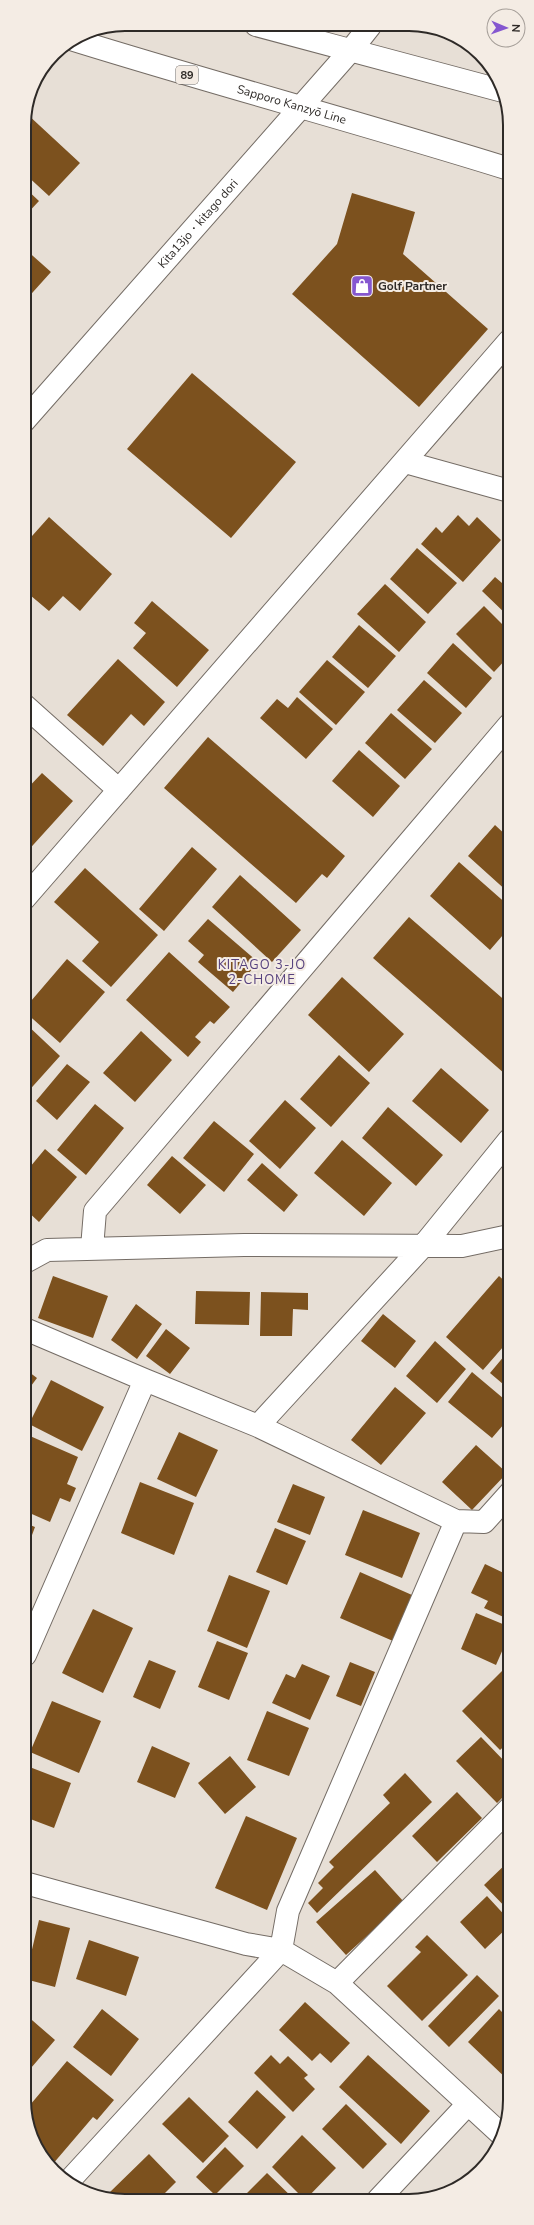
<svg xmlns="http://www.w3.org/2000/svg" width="534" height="2225" font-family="'Nunito Sans',sans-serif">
	<rect width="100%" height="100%" fill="#e7dfd6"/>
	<path fill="#7c511e" d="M26,113L80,163L49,196L24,173Z
		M24,187L39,201L24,217Z
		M352,193L415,212L403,254L488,329L419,407L292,294L337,244Z
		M24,248L51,272L24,302Z
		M192,373L296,462L231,538L127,449Z
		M458,515L469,526L477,517L501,540L463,582L421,544L436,527L442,533Z
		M49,517L112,574L80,611L63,596L49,611L24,590V578L32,569L24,562V545Z
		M417,548L457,583L428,614L390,579Z
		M509,575V617L482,591L495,577L502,583Z
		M385,584L426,622L399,652L357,614Z
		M152,601L209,650L177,687L133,648L146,633L134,623Z
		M484,606L509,631V656L494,672L456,634Z
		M359,625L396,656L368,688L332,657Z
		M453,643L492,678L466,708L427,673Z
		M118,659L165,702L144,726L131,714L103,746L67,715Z
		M327,660L365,692L336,725L299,692Z
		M424,680L462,713L435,743L397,710Z
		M297,697L333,729L306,759L260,718L277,699L288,708Z
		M391,713L432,749L405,779L365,743Z
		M208,737L345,856L327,878L322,874L296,903L164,788Z
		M359,750L400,786L373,817L332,781Z
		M42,773L73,801L24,855V792Z
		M495,825L509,838V893L468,856Z
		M192,847L217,869L164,931L139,909Z
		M459,862L509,906V928L490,950L430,896Z
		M85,868L158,935L111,987L82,961L99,942L54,902Z
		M240,875L301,930L272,962L212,907Z
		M409,917L509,1004V1069L505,1074L373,958Z
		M208,919L258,962L233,992L198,962L204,955L188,941Z
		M169,952L230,1007L214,1024L210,1021L195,1037L201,1042L188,1057L126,1000Z
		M67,959L105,992L60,1043L25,1012V1008Z
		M342,977L404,1034L369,1072L308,1015Z
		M25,1023L60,1056L25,1095Z
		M141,1031L172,1060L135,1102L103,1073Z
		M339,1055L370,1083L331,1127L300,1099Z
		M67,1064L90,1082L57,1120L36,1101Z
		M441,1068L489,1110L461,1143L412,1101Z
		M285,1100L316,1128L280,1169L249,1141Z
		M95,1104L124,1128L86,1175L57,1150Z
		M388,1107L443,1155L416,1186L362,1138Z
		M214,1121L254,1154L224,1192L183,1158Z
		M342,1140L392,1183L364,1216L314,1173Z
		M45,1149L77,1177L39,1222L25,1209V1173Z
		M172,1156L206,1185L180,1214L147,1185Z
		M262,1163L298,1195L284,1212L247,1180Z
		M53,1276L108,1296L93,1338L38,1318Z
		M499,1276L508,1284L510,1282V1339L483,1370L446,1337Z
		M196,1291L250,1292L249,1325L195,1324Z
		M261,1292L308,1293V1310L293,1309L292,1336H260Z
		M136,1304L162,1324L137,1359L111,1340Z
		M383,1314L416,1341L395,1368L361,1341Z
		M166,1329L190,1348L170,1374L146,1356Z
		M435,1341L466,1369L437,1403L406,1376Z
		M510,1349V1390L490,1373Z
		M25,1369L37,1378L25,1394Z
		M472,1372L510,1404V1417L492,1438L448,1402Z
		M51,1380L104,1407L82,1451L29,1424Z
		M395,1387L426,1413L381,1465L351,1440Z
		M179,1432L218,1450L196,1497L157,1479Z
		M30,1436L78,1457L67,1484L76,1488L70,1502L60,1498L50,1522L25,1511V1449Z
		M476,1445L507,1473L472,1510L442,1482Z
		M140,1482L194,1503L174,1555L121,1533Z
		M293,1484L325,1497L310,1535L277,1522Z
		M363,1510L420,1533L402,1578L345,1555Z
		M25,1523L35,1527L25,1554Z
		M275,1528L306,1541L287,1585L256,1572Z
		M485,1564L510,1576V1620L484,1608L488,1601L471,1593Z
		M360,1572L412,1595L393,1641L340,1618Z
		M229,1575L270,1591L247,1648L207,1631Z
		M93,1609L133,1628L103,1693L62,1673Z
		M476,1613L510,1627V1633L496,1665L461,1649Z
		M217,1641L248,1653L229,1700L198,1687Z
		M149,1660L176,1671L160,1709L133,1697Z
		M350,1662L375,1672L361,1706L336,1696Z
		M302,1664L330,1676L310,1720L272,1703L286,1674L295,1678Z
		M506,1667L510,1670V1741L500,1750L462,1711Z
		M52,1701L101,1721L79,1773L30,1752Z
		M267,1711L309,1728L289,1776L247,1760Z
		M481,1737L510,1767V1790L497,1803L456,1761Z
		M152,1746L190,1763L175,1798L137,1782Z
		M230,1756L256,1787L225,1814L198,1783Z
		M27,1766L71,1783L54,1828L25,1817V1788L28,1780L25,1779Z
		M405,1773L432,1802L317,1913L308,1903L323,1888L318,1883L334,1867L329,1862L390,1803L383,1795Z
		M457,1792L482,1818L437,1862L412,1836Z
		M246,1816L297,1838L267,1910L215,1888Z
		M25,1824L32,1827L25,1842Z
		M510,1860V1912L484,1885Z
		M375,1870L404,1902L346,1955L316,1922Z
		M487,1896L510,1921V1925L485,1949L460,1922Z
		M39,1920L70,1928L55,1987L25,1979Z
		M427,1935L468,1975L422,2021L387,1986L421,1952L415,1947Z
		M89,1940L139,1957L126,1996L76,1979Z
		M477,1975L499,1996L449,2047L428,2026Z
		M305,2002L350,2043L331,2063L320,2053L312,2061L279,2030Z
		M102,2009L139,2039L111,2076L73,2047Z
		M499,2009L510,2020V2082L468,2042Z
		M25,2014L55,2040L31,2068L25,2062Z
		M271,2055L280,2064L288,2056L308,2075L304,2078L315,2089L293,2112L254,2073Z
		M368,2055L430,2111L401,2144L339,2087Z
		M67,2061L114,2100L97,2120L93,2117L52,2165L46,2159L25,2111Z
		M257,2090L286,2117L257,2149L228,2122Z
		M189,2097L229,2136L203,2163L162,2124Z
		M346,2104L387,2144L363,2169L322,2129Z
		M302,2135L336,2168L305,2200L272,2167Z
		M225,2147L244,2166L215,2195L196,2177Z
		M149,2154L176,2182L159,2199H115L109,2193Z
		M267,2173L295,2200L241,2199Z"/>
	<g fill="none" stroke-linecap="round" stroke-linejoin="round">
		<g stroke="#746c65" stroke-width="24">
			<path id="minor" d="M405,462L509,491
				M24,705L119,790
				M24,899L509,341
				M92,1248L95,1211L509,725
				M25,1262L47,1250L244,1245L462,1246L509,1236
				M25,1329L145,1380L258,1426L456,1521L484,1522L510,1493
				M258,1426L423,1246L509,1140
				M25,1655L145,1380
				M25,1883L246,1944L281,1950L288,1911L456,1521
				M337,1983L510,1808
				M68,2182L281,1950L337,1983L503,2136
				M378,2200L468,2104"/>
		</g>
		<g stroke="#746c65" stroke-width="24">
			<path id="tertiary" d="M351,50L370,26"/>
		</g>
		<g stroke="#746c65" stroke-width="24">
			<g id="secondary">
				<path id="s1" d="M24,421L351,50"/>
			</g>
		</g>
		<g stroke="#746c65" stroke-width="24">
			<g id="primary">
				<path d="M256,25L503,91"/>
				<path id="s2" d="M74,40C219,85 365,124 509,169"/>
			</g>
		</g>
		<use href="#minor" stroke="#fff" stroke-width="22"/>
		<use href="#tertiary" stroke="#fff" stroke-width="22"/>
		<use href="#secondary" stroke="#fff" stroke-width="22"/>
		<use href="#primary" stroke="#fff" stroke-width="22"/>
	</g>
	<defs>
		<g id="shop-square" transform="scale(1.15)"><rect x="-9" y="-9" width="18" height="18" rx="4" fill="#8557d0" stroke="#f4ece4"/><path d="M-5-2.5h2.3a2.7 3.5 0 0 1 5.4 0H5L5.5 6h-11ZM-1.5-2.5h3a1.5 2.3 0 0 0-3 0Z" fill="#fff"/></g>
	</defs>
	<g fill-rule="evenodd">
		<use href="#shop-square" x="362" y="286"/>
	</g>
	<g text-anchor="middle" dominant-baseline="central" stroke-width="4" stroke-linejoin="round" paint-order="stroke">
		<rect fill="#f4ece4" stroke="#696460" stroke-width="1" x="176" y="66" width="22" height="18" rx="3"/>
		<g font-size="11" font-weight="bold" fill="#2e2a27">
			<text x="187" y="75">89</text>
		</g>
		<g font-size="12" fill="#2e2a27" stroke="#f4ece4">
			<text stroke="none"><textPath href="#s2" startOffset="227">Sapporo Kanzyō Line</textPath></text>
			<text stroke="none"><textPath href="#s1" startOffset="263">Kita13jo・kitago dori</textPath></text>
		</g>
		<g font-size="12" font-weight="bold" fill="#2e2a27" stroke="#f4ece4" text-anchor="start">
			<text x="378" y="286">Golf Partner</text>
		</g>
		<g font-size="13" letter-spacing="1" fill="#56417e" stroke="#f4ece4">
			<text x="262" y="965">KITAGO 3-JO<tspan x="262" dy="15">2-CHOME</tspan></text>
		</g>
	</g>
	<path d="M0 0H534V2225H0ZM125 31H409A94 94 0 0 1 503 125V2100A94 94 0 0 1 409 2194H125A94 94 0 0 1 31 2100V125A94 94 0 0 1 125 31Z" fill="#f4ece4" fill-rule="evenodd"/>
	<path fill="none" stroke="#2e2a27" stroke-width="2" d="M125 31H409A94 94 0 0 1 503 125V2100A94 94 0 0 1 409 2194H125A94 94 0 0 1 31 2100V125A94 94 0 0 1 125 31Z"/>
	<g transform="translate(506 28) rotate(92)"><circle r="19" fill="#f4ece4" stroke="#a59e98"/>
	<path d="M0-3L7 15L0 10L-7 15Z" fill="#8557d0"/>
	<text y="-6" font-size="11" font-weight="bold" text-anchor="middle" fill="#2e2a27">N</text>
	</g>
</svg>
